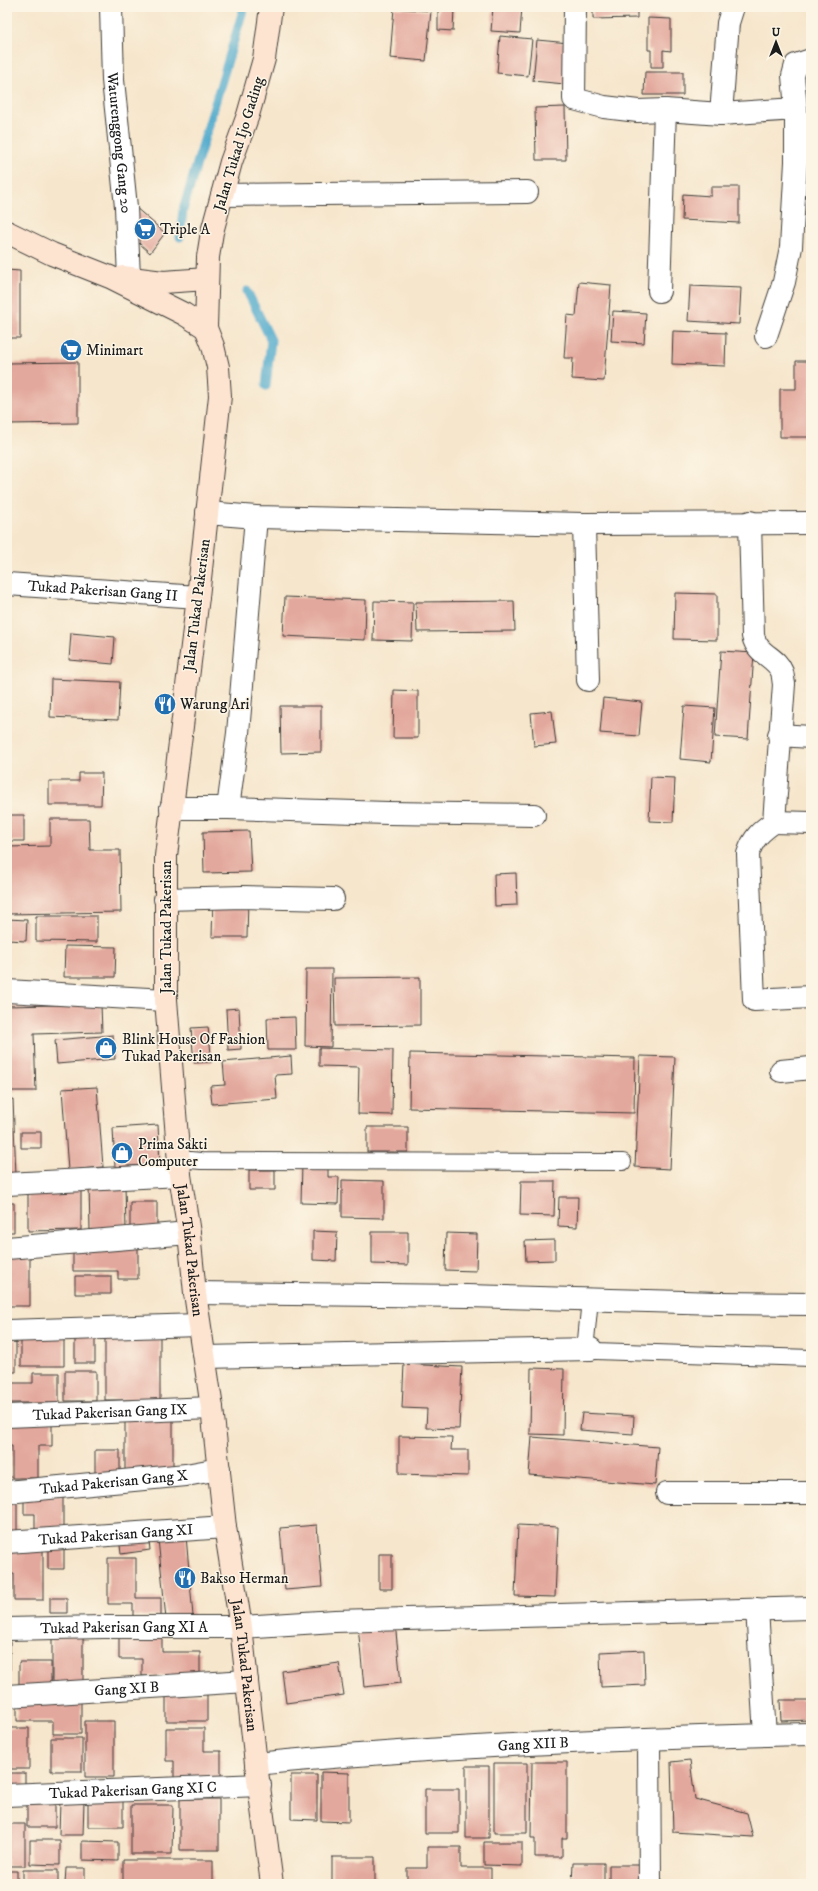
<svg xmlns="http://www.w3.org/2000/svg" width="818" height="1891" font-family="'IM FELL DW Pica',serif">
	<rect width="100%" height="100%" fill="#fcf5e5"/>
	<filter id="ink" filterUnits="userSpaceOnUse"><feTurbulence type="fractalNoise" baseFrequency=".025" numOctaves="2"/><feDisplacementMap in="SourceGraphic" scale="8" xChannelSelector="R" yChannelSelector="G"/><feConvolveMatrix kernelMatrix="1 2 1 2 8 2 1 2 1" color-interpolation-filters="sRGB"/></filter>
	<filter id="wash" filterUnits="userSpaceOnUse"><feTurbulence type="fractalNoise" baseFrequency=".012" numOctaves="4" result="noise"/><feDisplacementMap in="SourceGraphic" scale="16" xChannelSelector="R" yChannelSelector="G"/><feGaussianBlur stdDeviation="0.9" result="paint"/><feColorMatrix in="noise" values="0 0 0 0 0 0 0 0 0 0 0 0 0 0 0 0 0 1.4 0 .05"/><feComposite in="paint" operator="in"/></filter>
	<g filter="url(#wash)">
		<rect width="100%" height="100%" fill="#f6e6cc"/>
		<g fill="none" stroke-linecap="round" stroke-linejoin="round">
			<path stroke="#4ea9cc" stroke-width="9" d="M180,237L183,210L244,7
				M247,291L271,340L266,386"/>
		</g>
		<g id="blocks">
			<path fill="#e3a89d" d="M329,7H359V9H329Z
				M438,7H454L453,31L438,30Z
				M493,7H522L520,33L491,31Z
				M593,7H637V18L593,19Z
				M394,8L431,11L426,61L390,58Z
				M648,18L671,19V51L663,50V67H651V50H648Z
				M500,36L532,39L528,76L497,73Z
				M537,40L569,43L565,84L533,81Z
				M645,72H683V95H644Z
				M807,80H811V98H810Z
				M565,107L566,160H536L535,108Z
				M711,187H739V223L682,220L683,194L711,196Z
				M134,206L165,233L150,253L128,233Z
				M7,270L20,271V338H7Z
				M579,282L611,285L604,381L572,379L573,358H564L567,315L576,316Z
				M690,286L741,288L739,324L688,321Z
				M613,311L646,313L644,343L611,341Z
				M673,331L726,333L725,366L672,364Z
				M796,361H811V437H780V389H796Z
				M78,362V423L7,424V363Z
				M675,593L717,594V640L674,639Z
				M285,597L366,600L365,640L283,636Z
				M374,601L413,602L412,641L373,640Z
				M514,601L515,631L417,632L416,602Z
				M71,633L115,637L113,664L69,660Z
				M721,651L754,653L748,739L715,737Z
				M51,679L120,682L118,720L50,717Z
				M394,690L418,691V738H393Z
				M603,698L642,702L639,736L600,733Z
				M280,706H321V752L281,753Z
				M684,706L715,708L711,762L680,759Z
				M552,711L556,744L534,746L531,713Z
				M79,773H102L101,805H49V781H79Z
				M651,777L675,778L673,822L649,821Z
				M7,815H24V841H7Z
				M50,819H89L90,850H120L121,912L7,914V847L50,846Z
				M249,831L251,872L204,873L203,832Z
				M516,873L517,905L495,906L494,874Z
				M213,899L248,900L247,937H212Z
				M36,916H97V942L36,941Z
				M7,919L27,920L26,941L7,940Z
				M65,946L116,947L115,977H64Z
				M306,969H332L331,1047L305,1046Z
				M420,977V1025L335,1026L334,978Z
				M101,1004L102,1032L34,1034L36,1091H7V1006Z
				M239,1008L241,1049L228,1050L226,1009Z
				M295,1017L296,1050H268L267,1018Z
				M208,1027L212,1062L194,1063L191,1028Z
				M113,1035L115,1059L57,1064L55,1040Z
				M319,1048L393,1050L392,1115L358,1114L359,1067L319,1066Z
				M410,1053L635,1058L634,1113L409,1108Z
				M291,1056L292,1074L275,1075L277,1099L212,1104L210,1086L225,1085L223,1062Z
				M640,1056L675,1057L670,1169L635,1167Z
				M97,1087L103,1167L68,1170L62,1089Z
				M13,1099L16,1176H7V1100Z
				M158,1125L160,1164L115,1167L113,1128Z
				M367,1127H408V1152H367Z
				M21,1132H41V1148H21Z
				M302,1164L328,1165V1177H339L338,1204L301,1203Z
				M249,1170H275V1190H249Z
				M342,1180L384,1181V1218L342,1217Z
				M521,1181H555L554,1216L520,1215Z
				M89,1185H125L126,1231H90Z
				M28,1188H81V1230L28,1231Z
				M559,1197H578L577,1227L558,1226Z
				M130,1202H157V1230L130,1231Z
				M7,1203H14V1232H7Z
				M313,1231L337,1232L336,1261L313,1260Z
				M372,1232H408V1265L372,1264Z
				M446,1233L477,1234L476,1271L445,1270Z
				M555,1240V1260L526,1261L525,1241Z
				M73,1245H138V1279H118V1271H73Z
				M7,1256H30V1306H7Z
				M75,1276H111V1294H75Z
				M75,1332H95V1363H75Z
				M105,1332H160V1400H105Z
				M21,1336H64V1366H21Z
				M7,1340H16V1372H7Z
				M404,1364L462,1367L459,1429L426,1428L427,1409L402,1408Z
				M531,1368L564,1369L563,1435L530,1434Z
				M65,1371H96V1401H65Z
				M33,1373H59V1403H7V1383H33Z
				M125,1413H173V1472H125Z
				M582,1413L634,1416L633,1434L580,1430Z
				M7,1422H52V1446H38V1478H12V1446H7Z
				M399,1436L452,1437L451,1450H468V1476L399,1474Z
				M532,1437L658,1447L655,1485L529,1475Z
				M95,1450H120V1478H95Z
				M24,1496H63V1535H35V1514H24Z
				M7,1503H17V1534H7Z
				M317,1525L322,1587L285,1590L280,1528Z
				M518,1525L558,1527L555,1597L515,1596Z
				M148,1533L150,1550L121,1554L119,1536Z
				M186,1536L193,1616L166,1619L158,1539Z
				M48,1546H64V1569H48Z
				M7,1549H43V1600H14V1574H7Z
				M379,1554H392V1589H379Z
				M108,1558H136V1598H161V1616H133V1604H108Z
				M50,1598H67V1613H50Z
				M395,1622L401,1683L364,1687L358,1626Z
				M119,1632H162V1652H200V1676H142V1659H119Z
				M52,1633H83V1687H52Z
				M7,1642H10V1694H7Z
				M644,1650L645,1685L601,1687L600,1652Z
				M19,1662H51V1689H19Z
				M339,1663L344,1695L286,1703L282,1671Z
				M166,1694H207V1721H166Z
				M17,1700H81V1734H53V1721H17Z
				M780,1700H811V1720L781,1721Z
				M85,1721H114V1777H85Z
				M7,1728H29V1769H7Z
				M166,1728H204V1751H221V1780H174V1761H166Z
				M51,1738H82V1771H51Z
				M690,1760L695,1799L747,1813L753,1837L673,1832L671,1762Z
				M532,1762H567V1838H562V1857H535V1838H531Z
				M494,1763H527V1833H494Z
				M466,1766H489V1838H466Z
				M321,1772L349,1773V1822L321,1821Z
				M7,1773H25V1790H7Z
				M291,1775H317V1820L291,1819Z
				M425,1789H459V1833H425Z
				M88,1798H123V1827H88Z
				M180,1799H219V1850H180Z
				M27,1800H55V1827H27Z
				M60,1801H84L83,1835H59Z
				M131,1805H173L172,1854H131Z
				M7,1824H25V1866H7Z
				M30,1840H60V1865L30,1864Z
				M82,1841L118,1842V1861L82,1860Z
				M484,1842H522V1866L484,1865Z
				M427,1847H461V1868H491V1884H407V1868H427Z
				M332,1857H375V1884H332Z
				M123,1860H213V1884H123Z
				M573,1863H604V1884H572Z
				M609,1865H641V1884H609Z
				M66,1868H85V1884H65Z
				M23,1870H58V1884H23Z
				M7,1871H17V1884H7Z"/>
		</g>
	</g>
	<g filter="url(#ink)">
		<use href="#blocks" fill-opacity="0" stroke="#3d3a36" stroke-width="1"/>
		<g fill="none" stroke-linecap="round" stroke-linejoin="round">
			<g stroke="#3d3a36" stroke-width="18">
				<path id="lane" d="M179,1159L201,1161L623,1162
					M590,1299L586,1340L587,1345L595,1351L811,1358"/>
			</g>
			<g stroke="#3d3a36" stroke-width="24">
				<g id="street">
					<path id="s1" d="M111,7L113,80L126,207L129,278"/>
					<path d="M575,7L574,99L604,107L638,111L665,110L721,114L796,109"/>
					<path d="M721,114L728,23L733,7"/>
					<path d="M222,195L527,192"/>
					<path d="M659,291L665,110"/>
					<path d="M766,336L784,282L791,247L796,162V109L793,76L796,65L811,60"/>
					<path d="M207,513L256,517L584,524L811,523"/>
					<path d="M256,517L238,733L228,808L388,813L534,815"/>
					<path d="M750,522L753,636C758,656 776,656 782,672C783,675 783,680 784,684L774,822C761,831 753,838 748,854L754,1000L811,997"/>
					<path d="M584,524L588,680"/>
					<path id="s2" d="M7,584L198,597"/>
					<path d="M779,735L811,737"/>
					<path d="M171,808H228"/>
					<path d="M774,822L811,823"/>
					<path d="M165,899L243,897L333,899"/>
					<path d="M7,991L166,1000"/>
					<path d="M781,1071L811,1068"/>
					<path d="M7,1184L180,1175"/>
					<path d="M7,1248L189,1233"/>
					<path d="M195,1293L467,1296L719,1303L811,1304"/>
					<path d="M7,1331L199,1325"/>
					<path d="M206,1357L591,1349"/>
					<path id="s3" d="M7,1416L212,1408"/>
					<path id="s4" d="M7,1492L186,1475L219,1469"/>
					<path d="M667,1493H811"/>
					<path id="s5" d="M7,1542L225,1527"/>
					<path d="M757,1609L765,1735"/>
					<path id="s6" d="M7,1629L103,1627H241L335,1621L811,1608"/>
					<path id="s7" d="M7,1696L247,1681"/>
					<path d="M649,1740L650,1884"/>
					<path id="s8" d="M256,1764C441,1746 626,1738 811,1734"/>
					<path id="s9" d="M7,1795L260,1785"/>
				</g>
			</g>
			<g stroke="#3d3a36" stroke-width="24">
				<g id="secondary">
					<path id="s10" d="M271,7L264,59L248,115L231,162L212,232L208,257L206,328L213,346L218,367L220,396L198,597L166,856V1000L180,1175L189,1233L195,1293L212,1408L225,1527L241,1627L256,1764L272,1884"/>
					<path d="M7,232L52,254L110,277L184,314L206,328"/>
					<path d="M123,277L163,282L207,279"/>
				</g>
			</g>
			<use href="#lane" stroke="#fff" stroke-width="16"/>
			<use href="#street" stroke="#fff" stroke-width="22"/>
			<use href="#secondary" stroke="#fde4d1" stroke-width="22"/>
		</g>
	</g>
	<defs>
		<g id="supermarket-disc" transform="scale(1.15)"><circle r="9.5" fill="#1f6fb2" stroke="#fcf5e5"/><path d="M-6-5.5h2.5l.6 2H6L4.5 2H-2.5L-4.4-4H-6ZM-1.5 3.2a1.3 1.3 0 1 0 .1 0ZM3 3.2a1.3 1.3 0 1 0 .1 0Z" fill="#fff"/></g>
		<g id="restaurant-disc" transform="scale(1.15)"><circle r="9.5" fill="#1f6fb2" stroke="#fcf5e5"/><path d="M-5-6h1v4h1v-4h1v4h1v-4h1v5L-1.5 .5V6h-2V.5L-5-1ZM5-6V6H3V1.5H1.5Q1.5-4 5-6Z" fill="#fff"/></g>
		<g id="shop-disc" transform="scale(1.15)"><circle r="9.5" fill="#1f6fb2" stroke="#fcf5e5"/><path d="M-5-2.5h2.3a2.7 3.5 0 0 1 5.4 0H5L5.5 6h-11ZM-1.5-2.5h3a1.5 2.3 0 0 0-3 0Z" fill="#fff"/></g>
	</defs>
	<g fill-rule="evenodd">
		<use href="#supermarket-disc" x="145" y="229"/>
		<use href="#supermarket-disc" x="71" y="350"/>
		<use href="#restaurant-disc" x="165" y="704"/>
		<use href="#shop-disc" x="106" y="1048"/>
		<use href="#shop-disc" x="122" y="1153"/>
		<use href="#restaurant-disc" x="185" y="1578"/>
	</g>
	<g text-anchor="middle" dominant-baseline="central" stroke-width="3" stroke-linejoin="round" paint-order="stroke">
		<g font-size="15" fill="#1c1c1c" stroke="#fcf5e5">
			<text stroke="none"><textPath href="#s1" startOffset="136">Waturenggong Gang 20</textPath></text>
			<text transform="translate(239 144) rotate(-73)">Jalan Tukad Ijo Gading</text>
			<text stroke="none"><textPath href="#s2" startOffset="96">Tukad Pakerisan Gang II</textPath></text>
			<text transform="translate(197 605) rotate(-83)">Jalan Tukad Pakerisan</text>
			<text transform="translate(166 927) rotate(-90)">Jalan Tukad Pakerisan</text>
			<text stroke="none"><textPath href="#s10" startOffset="1258">Jalan Tukad Pakerisan</textPath></text>
			<text stroke="none"><textPath href="#s3" startOffset="103">Tukad Pakerisan Gang IX</textPath></text>
			<text stroke="none"><textPath href="#s4" startOffset="107">Tukad Pakerisan Gang X</textPath></text>
			<text stroke="none"><textPath href="#s5" startOffset="109">Tukad Pakerisan Gang XI</textPath></text>
			<text stroke="none"><textPath href="#s6" startOffset="117">Tukad Pakerisan Gang XI A</textPath></text>
			<text stroke="none"><textPath href="#s10" startOffset="1677">Jalan Tukad Pakerisan</textPath></text>
			<text stroke="none"><textPath href="#s7" startOffset="120">Gang XI B</textPath></text>
			<text stroke="none"><textPath href="#s8" startOffset="278">Gang XII B</textPath></text>
			<text stroke="none"><textPath href="#s9" startOffset="126">Tukad Pakerisan Gang XI C</textPath></text>
		</g>
		<g font-size="15" fill="#1c1c1c" stroke="#fcf5e5" text-anchor="start">
			<text x="160" y="229">Triple A</text>
			<text x="86" y="350">Minimart</text>
			<text x="180" y="704">Warung Ari</text>
			<text x="122" y="1039">Blink House Of Fashion<tspan x="122" dy="17">Tukad Pakerisan</tspan></text>
			<text x="138" y="1144">Prima Sakti<tspan x="138" dy="17">Computer</tspan></text>
			<text x="200" y="1578">Bakso Herman</text>
		</g>
	</g>
	<rect width="818" height="1891" fill="none" stroke="#fcf5e5" stroke-width="24"/>
	<g transform="translate(776 42)" stroke="#fcf5e5" stroke-width="3" paint-order="stroke">
	<path d="M0-3L7 15L0 10L-7 15Z" fill="#1c1c1c"/>
	<text y="-6" font-size="11" font-weight="bold" text-anchor="middle" fill="#1c1c1c">U</text>
	</g>
</svg>
